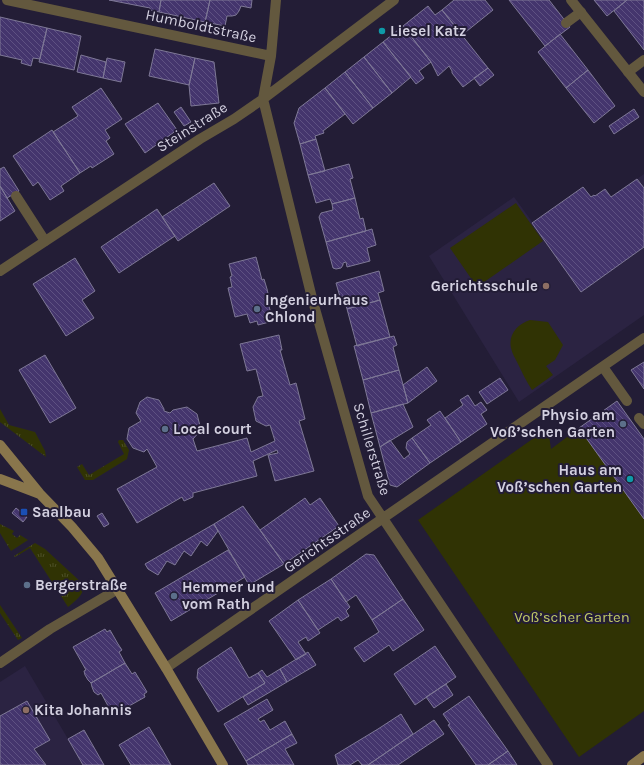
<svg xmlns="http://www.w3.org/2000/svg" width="644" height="765" font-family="Karla,sans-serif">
	<defs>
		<pattern id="grass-tufts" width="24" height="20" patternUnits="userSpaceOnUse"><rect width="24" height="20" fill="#303304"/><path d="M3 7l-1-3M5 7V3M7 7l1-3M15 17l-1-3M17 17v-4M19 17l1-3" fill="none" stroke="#4d5028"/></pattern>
		<pattern id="building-back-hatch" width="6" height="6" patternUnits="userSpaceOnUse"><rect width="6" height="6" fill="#44356d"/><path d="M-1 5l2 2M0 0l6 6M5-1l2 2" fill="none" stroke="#5e5182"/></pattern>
	</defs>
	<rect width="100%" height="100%" fill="#231d36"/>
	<path fill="#2b2342" d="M644,174V315L519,402L429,256L514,197L533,223L583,187L591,197L595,196L605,189L611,197Z
		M25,666L68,739L83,765H0V682Z"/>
	<path fill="url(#grass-tufts)" d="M0,409L9,425L35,432L45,451L46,457L0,422Z
		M119,440H123L129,450L127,459L93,480H85L77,467L82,464L89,475L124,454L118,442Z
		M0,524L14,531L12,534L17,538L20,535L28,540L11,551L0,533Z
		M35,543L45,549L83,584C85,595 75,601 68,607L30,548L15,557L14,556Z
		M0,605L22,638L18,640L0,613Z"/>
	<path fill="#303304" d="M516,203L543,241L477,287L450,248Z
		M530,320L548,322L563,345L555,360L546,366L553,375L532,390C526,381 522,372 517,362C515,358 512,353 511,348C508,334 518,324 530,320Z
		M548,428L551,449L579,428L644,519V711L579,757L418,520Z"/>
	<path fill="url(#building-back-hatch)" stroke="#7e7896" d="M109,0H161L159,12L150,10V8Z
		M161,0H210L205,22L159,12Z
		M210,0H252L251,8L241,6L239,11L236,15L232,16H227L225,26L205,22Z
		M454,0H485L493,10L462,35L442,10Z
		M509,0H549L570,27L545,46Z
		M594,0H627L607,16Z
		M627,0H644V50L614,11Z
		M428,6L435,15L442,10L488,68L463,87L452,73V71L449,66L438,76L431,62L403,26Z
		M0,17L47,28L40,59L33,58L31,66L21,63L22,60L0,55Z
		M403,26L431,62L419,71L424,78L416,84L383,42Z
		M47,28L81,36L74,70L39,62Z
		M560,34L588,70L566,88L538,52Z
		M383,42L411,77L392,93L364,57Z
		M155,49L195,58L189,85L149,76Z
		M81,55L106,62L103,78L77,72Z
		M364,57L392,93L373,108L345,72Z
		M107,58L125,62L121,82L103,78Z
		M195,58L214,62L219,103L191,106L189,85Z
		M488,68L494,75L480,86L474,78Z
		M588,70L615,106L594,123L566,88Z
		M345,72L373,108L353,124L325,88Z
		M101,88L122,119L105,130L110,138L106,141L114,154L92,168L91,166L80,173L53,132L78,116L72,107Z
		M325,88L345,114L323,131L324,133L315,136L316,139L300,144L294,123L299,108Z
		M158,103L177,130L145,153L125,124Z
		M181,107L191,122L184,126L174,112Z
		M634,109L639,117L614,134L609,126Z
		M52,130L80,173L61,186L64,191L50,200L38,182L33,186L13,156Z
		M316,139L325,171L308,175L300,144Z
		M349,164L353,178L350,179L355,198L332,204L330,199L316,203L308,175Z
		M4,167L19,191L7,198L0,186V169Z
		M637,179L644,188V247L581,292L532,223L583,187L591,197L594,195L595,196L605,189L611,197Z
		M214,183L230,206L178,241L162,217Z
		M0,186L15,211L0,221Z
		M355,198L360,219L363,218L366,231L326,242L319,217L321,213L333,210L332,204Z
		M157,209L175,236L119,273L101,247Z
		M372,229L376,245L367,248L370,261L347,267L346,262L343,263V265L341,268L336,269L333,268L326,242Z
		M256,257L262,280L264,279L267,289L269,298L267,299L273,321L258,325L257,321L250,323L247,314L235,317L228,288L232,287L230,277L232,276L229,264Z
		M75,258L95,291L82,300L94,318L66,336L33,284Z
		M379,271L384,291L378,293L380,300L347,309L343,296L340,297L336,283Z
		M380,300L390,337L357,346L347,309Z
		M279,335L282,350H280L290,385L296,383L305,419L299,421L314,471L275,481L268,455L278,453L277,450L253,461L257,476L193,493V497L184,501L182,497L137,523L117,489L157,467L147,449L144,452L133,448L127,439L129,428L141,421L136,413L140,402L147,397L159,400L164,409V411L170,413L173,410L187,407L197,414L201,430L193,439L197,451L247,438L251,452L275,441L270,425L266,426L256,421L253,407L258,397L263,396L256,369L247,371L240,344Z
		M394,336L397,345L393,347L399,370L363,380L354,346Z
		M45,355L76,408L50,423L19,370Z
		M644,362V389L631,370Z
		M427,367L437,381L408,403L403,385Z
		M399,370L408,403L371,413L363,380Z
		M500,378L508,390L487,404L479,392Z
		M468,395L475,406L481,402L487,410L481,414L487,424L461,442L445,418L463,405L460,400Z
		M617,401L644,439V519L579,428Z
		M403,404L413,427L380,447L371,413Z
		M440,411L461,442L430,463L412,438L431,425L427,420Z
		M412,438L430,463L397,487L390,485L380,447L390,440L404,459L410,454L406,448L407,442Z
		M305,498L310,505L320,498L339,526L284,564L260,530Z
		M243,506L284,564L249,585L214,524Z
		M16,508L27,517L23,522L12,513Z
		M102,513L109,524L104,527L97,516Z
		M214,524L218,531L207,546L201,541L191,556L184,551L175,565L167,561L158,575L148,569L145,564Z
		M228,550L245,577L171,621L155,593Z
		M366,554L374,555L403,599L372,620L356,595L346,602L331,579Z
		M331,579L350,607L346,611L349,616L341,621L338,617L318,630L298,600Z
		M403,599L424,630L393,651L389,645L364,662L354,648L379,632L372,620Z
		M298,600L320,633L308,641L306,637L298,642L306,654L296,660L269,621Z
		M105,629L107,632L110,630L118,644L122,650L119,652L125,663L91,683L88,680L85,675L84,671L86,670L73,647Z
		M435,646L456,677L415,705L394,674Z
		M231,647L249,678L258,673L265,683L218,712L197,678L198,669Z
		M308,652L316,665L287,682L280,669Z
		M125,663L132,674L135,672L147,692L144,694L145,697L113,715L101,693L98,695L94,692L92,687L91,683Z
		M280,669L287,682L248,705L243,697L265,683L258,673L262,670L267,677Z
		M446,684L453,695L434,708L426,697Z
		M469,696L508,751L488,765H476L448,725L450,724L443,714Z
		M267,699L273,710L258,719L260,722L264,720L270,730L285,721L292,734L246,761L224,724Z
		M27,701L50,740L34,749L46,765H0V716Z
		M401,714L413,734L368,765H362L358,760L350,765H338L335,755L378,729Z
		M434,720L444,734L398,765H368Z
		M149,727L162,749L171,765H131L119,745Z
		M84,730L104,765H83L68,739Z
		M292,734L297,743L285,749L294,765H248L246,761Z
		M508,751L517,765H488Z"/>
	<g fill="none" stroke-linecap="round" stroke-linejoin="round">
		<path stroke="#63583e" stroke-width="10" d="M566,23L581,12
			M628,72L644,60
			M16,196L45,241
			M0,663L50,629L118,589"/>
		<path stroke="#63583e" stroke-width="10" d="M7,0L271,56
			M276,0L271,56L263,99L312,298L368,496L548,765
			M571,0L644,92
			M0,271L200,139L234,119L263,99L394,0
			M603,367L627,401
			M639,418L644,424
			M166,668L644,338"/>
		<path stroke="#89764c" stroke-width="10" d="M0,445L40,494L72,527L98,558L166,668L223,765
			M0,479L40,494
			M632,765L644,756"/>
	</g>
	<g fill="#0f9aa8" stroke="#231d36" stroke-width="1.5">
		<circle cx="382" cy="31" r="4"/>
		<circle cx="630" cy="479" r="4"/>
	</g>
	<g fill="#8d6e63" stroke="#231d36" stroke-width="1.5">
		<circle cx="546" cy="286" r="4"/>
		<circle cx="26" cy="710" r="4"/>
	</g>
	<g fill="#5c6f8a" stroke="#231d36" stroke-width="1.5">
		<circle cx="257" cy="309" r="4"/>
		<circle cx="623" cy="424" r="4"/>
		<circle cx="165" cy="429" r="4"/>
		<circle cx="27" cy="585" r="4"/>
		<circle cx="174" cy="596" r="4"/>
	</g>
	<rect fill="#1a4fb4" stroke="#231d36" stroke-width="1.5" x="20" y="508" width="8" height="8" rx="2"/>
	<g text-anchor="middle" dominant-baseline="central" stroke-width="4" stroke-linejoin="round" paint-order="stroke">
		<g font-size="15" fill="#d3d0e0" stroke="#231d36">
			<text transform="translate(201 26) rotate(12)">Humboldtstraße</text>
			<text transform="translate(192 127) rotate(-32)">Steinstraße</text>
			<text transform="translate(372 449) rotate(73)">Schillerstraße</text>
			<text transform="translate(327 540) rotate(-35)">Gerichtsstraße</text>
		</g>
		<g font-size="15" font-weight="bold" fill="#d3d0e0" stroke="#231d36" text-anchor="start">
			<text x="390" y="31">Liesel Katz</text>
			<text x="538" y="286" text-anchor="end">Gerichtsschule</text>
			<text x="265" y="300">Ingenieurhaus<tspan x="265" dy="17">Chlond</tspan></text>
			<text x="615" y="415" text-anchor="end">Physio am<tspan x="615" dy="17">Voß’schen Garten</tspan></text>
			<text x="173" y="429">Local court</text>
			<text x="622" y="470" text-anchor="end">Haus am<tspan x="622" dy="17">Voß’schen Garten</tspan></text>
			<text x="32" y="512">Saalbau</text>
			<text x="35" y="585">Bergerstraße</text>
			<text x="182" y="587">Hemmer und<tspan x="182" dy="17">vom Rath</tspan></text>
			<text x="34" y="710">Kita Johannis</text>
		</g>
		<g font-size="15" fill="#c0c966" stroke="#231d36">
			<text x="572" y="617">Voß’scher Garten</text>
		</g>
	</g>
</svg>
